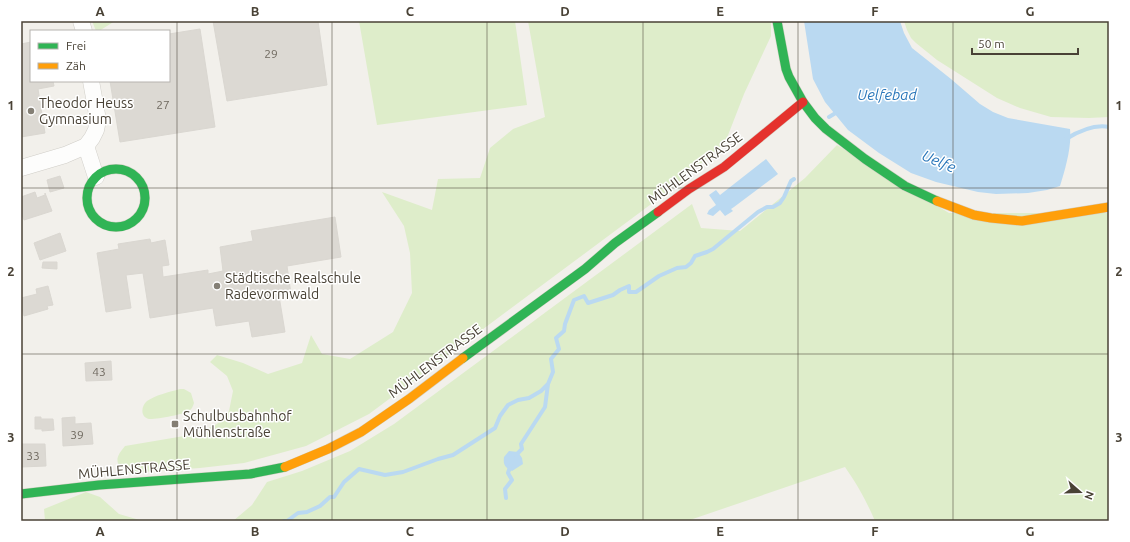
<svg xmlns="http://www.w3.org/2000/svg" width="1130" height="542" font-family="Ubuntu,sans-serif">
	<rect width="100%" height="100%" fill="#f2f0eb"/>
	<path fill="#deedca" d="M92,21H115L99,31H96Z
		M359,21H515L527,105L377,125Z
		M528,21H771V36L744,94L725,143L662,196L369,414L306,446L244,463L200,468L128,473C115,464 114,459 125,446L196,434L217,424L229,411L233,391L227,376L210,362L217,355L243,363L268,374L302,363L311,335L322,354L350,359L393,332L412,293L410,253L404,226L382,192L432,210L438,179L480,178L490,148L513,129L545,117Z
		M904,21H1109V117L1089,118L1051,117L1020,108L997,98L937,60L916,43L911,38L907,30Z
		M837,145L949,213H1109V521H875C866,500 858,486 845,467L687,521H233L252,505L267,482L302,471L350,451L394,424L550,309L692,204L701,228L740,231L805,178Z
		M180,389H184L191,393L194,403C193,406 192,409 189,411C185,414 154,420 149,419C140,417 141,406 147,401C156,395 169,392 180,389Z
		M86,492L100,497L119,514L143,521H45L44,509Z"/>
	<path fill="#bad9f1" d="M804,21H900L904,33L912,48L951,79L980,104L993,112L1008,118L1070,129C1072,146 1065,170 1060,186L1047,190L1028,193L996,194L978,192L936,182L911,173L879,153L848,130L825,102L813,79Z
		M766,159L778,174L734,207L731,209L733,211L725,216L720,210L713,216L707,214L709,210L716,205L709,195L716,190L720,195Z
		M509,451L518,452L522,458L523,464L512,471C505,467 503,465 504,457Z"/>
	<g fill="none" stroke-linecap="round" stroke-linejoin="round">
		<path stroke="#bad9f1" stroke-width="4" d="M829,117L839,111
			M1066,139C1079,131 1094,124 1109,127
			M516,455L522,449L521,444L545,407L548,384
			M506,498L505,489L512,480L508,473L511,464
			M284,521H287L298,513L307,512L320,506L330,497H334L344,482L359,469L385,475L403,472L438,459L453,455L495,428L500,416L508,405L518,400L529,398L541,391L548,384L553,372L551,359L559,349L556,338L564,331L565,324L574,300L584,296L588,303L613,295L620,290L629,286V292H636L659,276L677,268L686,267L691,263L695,256L707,252L713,249L758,212L767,207H773L780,203L784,197L791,181L794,179"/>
	</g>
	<path fill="#dcd9d3" stroke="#dad7d1" d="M213,21H318L327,85L227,101Z
		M200,29L215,127L120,142L110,81H169V34Z
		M31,42V81H53L54,86L38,89L45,133L21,137V44Z
		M60,176L64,188L50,192L47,180Z
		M35,192L37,198L45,195V193L52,211L24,220L21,212V197Z
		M335,217L341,257L287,266L291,294L279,296L285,332L252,337L249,321L216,326L213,308L150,318L143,273L126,275L131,308L106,312L97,253L119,249L118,244L150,239L151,243L165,240L169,265L162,266L163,277L208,270V274L223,271L220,247L253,241L251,231Z
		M60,233L66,251L40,260L34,243Z
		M43,262H57V269L42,268Z
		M48,286L53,305L47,306L48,309L24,316L21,304V298L37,294L36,289Z
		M111,361L112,380L86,381L85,363Z
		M35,417H41V419H53L54,430L42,431V429H35Z
		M75,417V424L91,423L93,444L63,446L62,418Z
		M21,444H45L46,466L21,467Z"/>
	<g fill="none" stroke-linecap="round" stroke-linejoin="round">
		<g stroke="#d0cec8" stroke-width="17">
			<path id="street" d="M81,21L84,31
				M86,146L96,177
				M21,168L65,155L86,146L92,138L96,130L98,120L91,81"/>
		</g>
		<g stroke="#d2cec2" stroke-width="10">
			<path id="fast" d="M777,21L786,69L789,77L803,102L815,118L826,129L865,159L905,186L937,201
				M87 198a29 29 0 1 1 58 0a29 29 0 1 1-58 0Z
				M463,358L585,269L615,243L658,212
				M21,494L99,485L250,474L285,467"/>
		</g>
		<g stroke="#d2cec2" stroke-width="10">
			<path id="slow" d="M937,201L974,215L991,218L1022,221L1109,207
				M285,467L328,449L361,432L409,399L463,358"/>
		</g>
		<g stroke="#d2cec2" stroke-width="10">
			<path id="jam" d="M658,212L689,189L724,167L803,102"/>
		</g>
		<use href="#street" stroke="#fdfdfc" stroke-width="16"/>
		<use href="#fast" stroke="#30b455" stroke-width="9"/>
		<use href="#slow" stroke="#ff9f0a" stroke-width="9"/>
		<use href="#jam" stroke="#e5322d" stroke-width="9"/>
	</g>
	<path fill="none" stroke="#494236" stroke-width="1" stroke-opacity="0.55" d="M177,21V521M332,21V521M487,21V521M643,21V521M798,21V521M953,21V521M21,188H1109M21,354H1109"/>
	<g fill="#847f75" stroke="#fff" stroke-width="1.5">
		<circle cx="31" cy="111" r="4"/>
		<circle cx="217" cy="286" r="4"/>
		<rect x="171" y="420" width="8" height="8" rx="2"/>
	</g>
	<g text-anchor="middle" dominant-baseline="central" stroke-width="3" stroke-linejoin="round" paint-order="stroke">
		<g font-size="12" fill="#6e685e">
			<text x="271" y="53">29</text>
			<text x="163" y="104">27</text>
			<text x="99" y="371">43</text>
			<text x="77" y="434">39</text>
			<text x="33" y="455">33</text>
		</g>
		<g font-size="14" fill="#494236" stroke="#fff" text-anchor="start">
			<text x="39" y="103">Theodor Heuss<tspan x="39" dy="16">Gymnasium</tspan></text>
			<text x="225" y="278">Städtische Realschule<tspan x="225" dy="16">Radevormwald</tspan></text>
			<text x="183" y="416">Schulbusbahnhof<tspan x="183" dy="16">Mühlenstraße</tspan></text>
		</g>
		<g font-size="14" fill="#494236" stroke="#fff">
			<text transform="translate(695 168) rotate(-36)">MÜHLENSTRASSE</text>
			<text transform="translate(435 361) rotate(-37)">MÜHLENSTRASSE</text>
			<text transform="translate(134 469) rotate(-5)">MÜHLENSTRASSE</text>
		</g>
		<g font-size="15" font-style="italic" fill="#2a77ba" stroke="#fff">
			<text x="887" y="94">Uelfebad</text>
			<text transform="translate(939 161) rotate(23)">Uelfe</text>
		</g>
	</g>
	<rect width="1130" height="542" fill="none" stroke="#ffffff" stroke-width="44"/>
	<rect x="30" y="30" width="140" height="52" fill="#ffffff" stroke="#b6b3af"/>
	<rect x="38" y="43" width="20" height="6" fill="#30b455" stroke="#b6b3af"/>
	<text x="66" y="50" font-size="12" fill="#494236">Frei</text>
	<rect x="38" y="63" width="20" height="6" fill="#ff9f0a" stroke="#b6b3af"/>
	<text x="66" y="70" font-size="12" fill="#494236">Zäh</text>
	<g transform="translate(1080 492) rotate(110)" stroke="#ffffff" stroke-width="3" paint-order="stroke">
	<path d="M0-3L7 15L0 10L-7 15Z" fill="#494236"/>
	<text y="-6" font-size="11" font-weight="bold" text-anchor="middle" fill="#494236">N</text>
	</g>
	<path d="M972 48v6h106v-6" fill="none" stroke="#494236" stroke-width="2"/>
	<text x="978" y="48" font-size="12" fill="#494236" stroke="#ffffff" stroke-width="3" paint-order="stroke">50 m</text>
	<rect x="22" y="22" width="1086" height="498" fill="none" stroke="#494236" stroke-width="1.5"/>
	<g font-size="13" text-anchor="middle" font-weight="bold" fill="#494236">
		<text x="100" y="16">A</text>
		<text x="255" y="16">B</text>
		<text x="410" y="16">C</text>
		<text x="565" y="16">D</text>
		<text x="720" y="16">E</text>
		<text x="875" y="16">F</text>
		<text x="1030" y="16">G</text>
		<text x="11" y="110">1</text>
		<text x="1119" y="110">1</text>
		<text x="11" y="276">2</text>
		<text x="1119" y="276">2</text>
		<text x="11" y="442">3</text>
		<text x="1119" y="442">3</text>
		<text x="100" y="536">A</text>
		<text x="255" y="536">B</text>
		<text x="410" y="536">C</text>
		<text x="565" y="536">D</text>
		<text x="720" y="536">E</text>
		<text x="875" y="536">F</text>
		<text x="1030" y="536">G</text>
	</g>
</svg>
